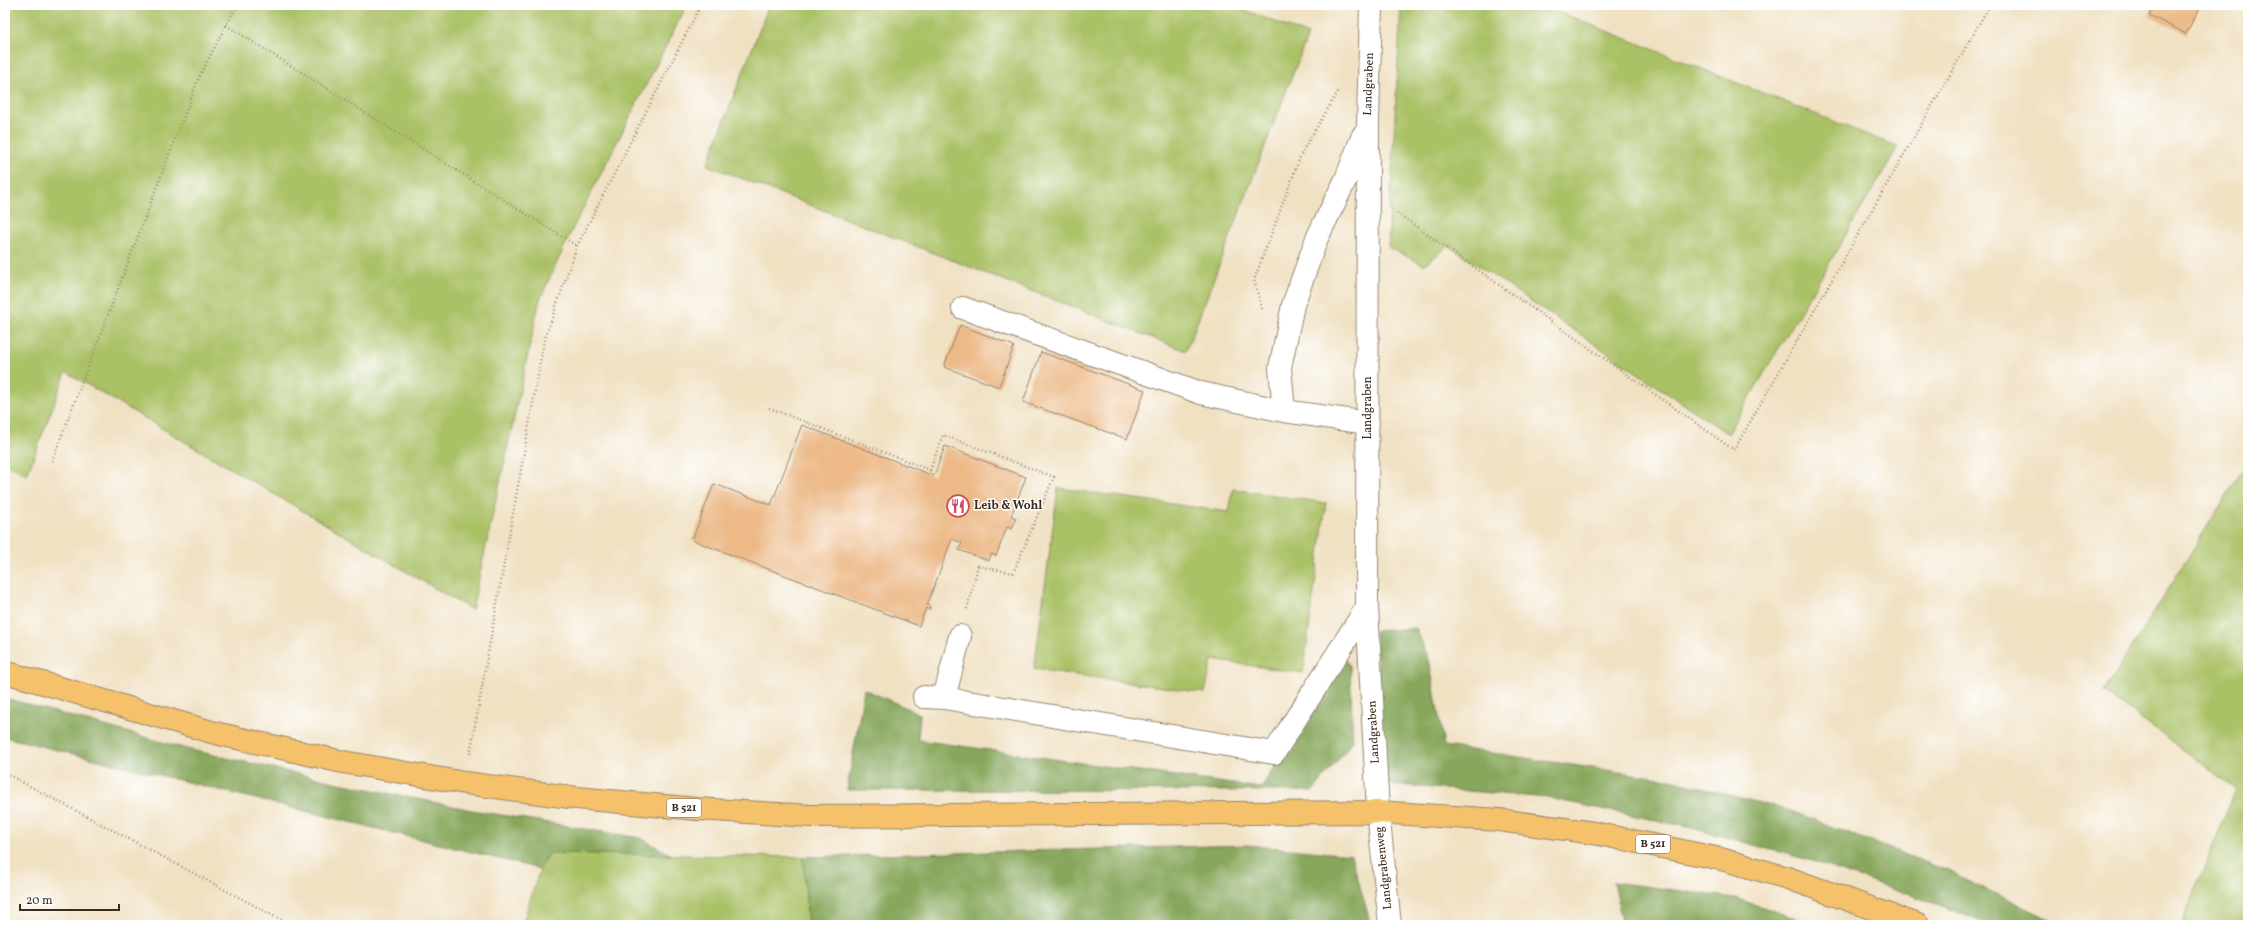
<svg xmlns="http://www.w3.org/2000/svg" width="2253" height="930" font-family="Vollkorn,serif">
	<rect width="100%" height="100%" fill="#fff"/>
	<filter id="ink" filterUnits="userSpaceOnUse"><feTurbulence type="fractalNoise" baseFrequency=".025" numOctaves="2"/><feDisplacementMap in="SourceGraphic" scale="8" xChannelSelector="R" yChannelSelector="G"/><feConvolveMatrix kernelMatrix="1 2 1 2 8 2 1 2 1" color-interpolation-filters="sRGB"/></filter>
	<filter id="wash" filterUnits="userSpaceOnUse"><feTurbulence type="fractalNoise" baseFrequency=".012" numOctaves="4" result="noise"/><feDisplacementMap in="SourceGraphic" scale="16" xChannelSelector="R" yChannelSelector="G"/><feGaussianBlur stdDeviation="0.9" result="paint"/><feColorMatrix in="noise" values="0 0 0 0 0 0 0 0 0 0 0 0 0 0 0 0 0 1.4 0 .05"/><feComposite in="paint" operator="in"/></filter>
	<g filter="url(#wash)">
		<rect width="100%" height="100%" fill="#f0e1c3"/>
		<path fill="#aac166" stroke="#727642" d="M5,5H687L572,230L540,299L472,610L66,372L27,475L5,463Z
			M769,5H1232L1308,35L1186,351L707,165Z
			M1401,5H1542L1898,147L1728,434L1449,246L1424,265L1388,247Z
			M2248,461V925H2181L2236,789L2104,692Z
			M1058,488L1229,512L1233,489L1326,503L1303,673L1212,660L1205,693L1034,669Z
			M549,853L803,857L808,925H522L540,869Z"/>
		<path fill="#87a75b" stroke="#61683c" d="M1416,628L1429,659L1444,746L1667,779L1791,811L1948,871L2062,925H1989L1942,906L1812,861L1684,826L1548,798L1387,784L1375,631Z
			M1345,659L1350,666L1353,741L1313,791L847,790L864,689L920,714L918,740L1261,788Z
			M5,698L187,749L339,783L477,811L640,838L672,855L549,853L540,869L5,737Z
			M1247,845L1351,855L1371,925L1342,923L1168,925H808L803,857Z
			M1613,882L1735,898L1816,925H1623Z"/>
		<g id="blocks">
			<path fill="#ecb987" d="M2154,5H2201L2186,34L2149,15Z
				M960,325L1014,346L999,387L944,367Z
				M1041,352L1145,390L1127,439L1023,402Z
				M802,425L934,476L945,446L1026,477L1011,516L1016,518L1012,529L1007,527L996,556L991,554L989,561L959,550L962,543L952,539L927,605L930,606L929,610L926,608L919,626L692,540L714,484L771,505Z"/>
		</g>
	</g>
	<g filter="url(#ink)">
		<use href="#blocks" fill-opacity="0" stroke="#968670" stroke-width="1"/>
		<g fill="none" stroke-linecap="round" stroke-linejoin="round">
			<g stroke="#968670" stroke-width="24">
				<path id="minor" d="M1371,5L1368,122L1367,607L1378,812L1390,925
					M1363,135L1346,179L1317,238L1293,305L1280,368L1284,411L1368,423
					M963,308L1201,393L1284,411
					M924,697L944,698L1274,753L1367,607
					M944,698L960,636"/>
			</g>
			<g stroke="#968670" stroke-width="24">
				<path id="major" d="M5,672L215,733L343,762L465,783L577,798L697,809L811,816L1378,812L1499,820L1594,833L1721,859L1788,878L1918,925"/>
			</g>
			<path stroke="#968670" stroke-width="2.5" stroke-dasharray="1 3" stroke-linecap="butt" d="M226,25L577,246
				M1397,213L1734,450L1990,5
				M1262,309L1254,280L1302,152L1339,90
				M769,408L930,470L943,435L1054,477L1013,573L978,566L967,609
				M52,461L199,77L237,5
				M470,754L544,341L577,246L701,5
				M5,773L291,925"/>
			<use href="#minor" stroke="#fff" stroke-width="22"/>
			<use href="#major" stroke="#f5c16b" stroke-width="22"/>
		</g>
	</g>
	<defs>
		<g id="restaurant-ring" transform="scale(1.15)"><circle r="9.5" fill="#fff" stroke="#d1495b" stroke-width="1.5"/><path d="M-5-6h1v4h1v-4h1v4h1v-4h1v5L-1.5 .5V6h-2V.5L-5-1ZM5-6V6H3V1.5H1.5Q1.5-4 5-6Z" fill="#d1495b"/></g>
	</defs>
	<g fill-rule="evenodd">
		<use href="#restaurant-ring" x="958" y="506"/>
	</g>
	<g text-anchor="middle" dominant-baseline="central" stroke-width="3" stroke-linejoin="round" paint-order="stroke">
		<g fill="#fff" stroke="#766a62" stroke-width="1">
			<rect x="667" y="799" width="34" height="18" rx="3"/>
			<rect x="1636" y="835" width="34" height="18" rx="3"/>
		</g>
		<g font-size="11" font-weight="bold" fill="#3b2a1e">
			<text x="684" y="808">B 521</text>
			<text x="1653" y="844">B 521</text>
		</g>
		<g font-size="12" fill="#3b2a1e" stroke="#fff">
			<text transform="translate(1369 84) rotate(-88)">Landgraben</text>
			<text transform="translate(1368 408) rotate(-90)">Landgraben</text>
			<text transform="translate(1374 732) rotate(-93)">Landgraben</text>
			<text transform="translate(1384 868) rotate(-96)">Landgrabenweg</text>
		</g>
		<g font-size="12" font-weight="bold" fill="#3b2a1e" stroke="#fff" text-anchor="start">
			<text x="974" y="506">Leib &amp; Wohl</text>
		</g>
	</g>
	<rect width="2253" height="930" fill="none" stroke="#fff" stroke-width="20"/>
	<path d="M20 904v6h99v-6" fill="none" stroke="#3b2a1e" stroke-width="2"/>
	<text x="26" y="904" font-size="12" fill="#3b2a1e" stroke="#ffffff" stroke-width="3" paint-order="stroke">20 m</text>
</svg>
